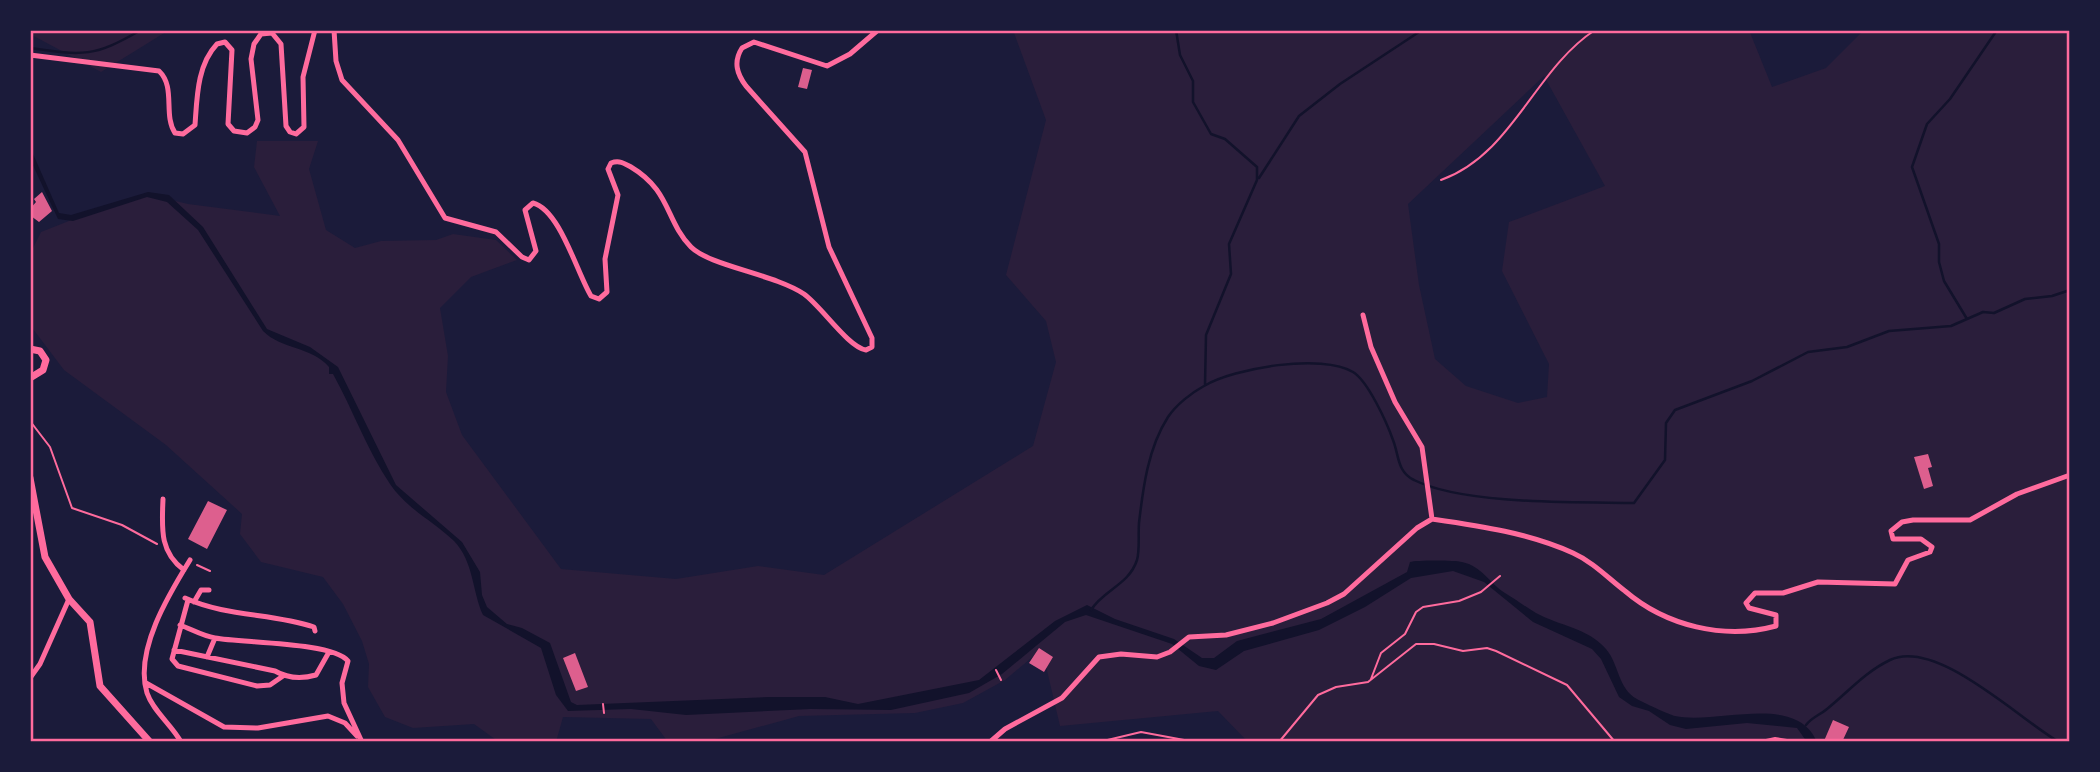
<svg xmlns="http://www.w3.org/2000/svg" width="2100" height="772" font-family="'PT Sans',sans-serif">
	<rect width="100%" height="100%" fill="#1b1b3a"/>
	<path fill="#2a1e3b" fill-rule="evenodd" d="M30,30H169L101,72L30,34Z
		M1013,30H1749L1772,87L1826,68L1864,30H2070V742H1248L1218,711L1060,726L1042,649L1005,680L963,703L915,713L799,716L704,742H668L651,719L563,717L556,742H499L474,724L413,728L385,717L368,687L369,664L362,641L343,604L323,577L261,562L240,534L242,514L166,445L64,370L30,325V254L41,232L117,202L147,194L188,204L280,216L254,167L257,141H318L309,169L326,230L355,248L381,241L436,240L453,234L496,240L517,260L471,277L440,308L448,356L446,392L462,435L561,569L676,579L758,566L824,575L1033,446L1056,362L1046,321L1006,275L1046,120ZM1544,76L1605,186L1509,222L1502,271L1549,364L1547,397L1518,403L1466,386L1435,359L1419,285L1408,204Z"/>
	<path fill="#12122b" d="M30,147L59,213L71,215L148,192L169,195L203,227L267,329L310,347L338,367L396,485L462,542L480,572L482,595L487,607L507,624L522,628L550,643L571,702L577,705L769,697H825L858,704L979,680L1055,621L1087,605L1115,619L1174,639L1202,658H1214L1237,641L1321,619L1407,572L1410,562C1416,560 1455,560 1462,562C1482,566 1489,583 1505,593C1515,599 1526,607 1536,613C1560,626 1588,628 1606,649C1619,664 1618,689 1637,699C1642,702 1670,715 1675,716C1718,725 1796,692 1817,742H1807L1797,728L1747,723L1686,729L1670,725L1649,711L1632,706L1619,697L1601,659L1592,649L1533,622L1484,582L1453,571L1411,578L1365,607L1319,630L1244,651L1216,670L1199,666L1172,644L1086,615L1065,622L1002,674L969,693L891,710L811,709L686,715L631,709L568,711L556,695L541,648L483,615C472,591 474,562 454,541C433,521 407,509 390,484C367,450 353,410 333,374H329V367C311,346 282,350 263,331L198,230L167,202L147,197L73,221L58,219L30,159Z"/>
	<g fill="none" stroke-linecap="round" stroke-linejoin="round">
		<path stroke="#12122b" stroke-width="2.5" d="M1176,30L1180,55L1193,81V102L1211,134L1225,139L1257,167V180L1229,244L1231,274L1206,335L1205,385
			M30,48C84,56 94,57 141,30
			M1259,178L1299,116L1340,84L1422,30
			M1967,319L1944,281L1939,262V244L1912,167L1927,124L1950,99L1997,30
			M1091,610C1103,590 1129,585 1137,560C1140,549 1138,535 1139,523C1143,488 1148,448 1168,417C1176,405 1191,393 1204,386C1234,368 1322,353 1353,372C1368,381 1387,423 1393,440C1399,455 1397,472 1414,480C1464,505 1577,502 1634,503L1665,460L1666,423L1675,410L1752,381L1808,352L1847,347L1889,331L1951,326L1983,312L1994,313L2025,299L2052,296L2070,290
			M1806,725C1812,717 1820,715 1827,709C1848,692 1865,672 1890,660C1937,638 2020,720 2059,742"/>
	</g>
	<path fill="#dd5f8e" d="M803,68L812,70L807,89L798,87Z
		M42,192L52,211L39,222L31,216L30,209L36,202L34,199Z
		M1928,454L1932,467L1928,468L1933,486L1924,489L1914,457Z
		M208,501L227,510L207,549L188,539Z
		M1039,648L1053,657L1044,672L1029,663Z
		M575,653L588,687L576,691L563,658Z
		M1833,720L1849,727L1842,742L1824,741Z"/>
	<g fill="none" stroke-linecap="round" stroke-linejoin="round">
		<path stroke="#ff6b9d" stroke-width="2" d="M1441,180C1513,154 1534,70 1595,30
			M30,421L50,447L72,508L122,525L157,544
			M197,565L210,571
			M996,670L1001,680
			M1371,679L1381,653L1405,634L1416,612L1423,607L1459,601L1481,592L1500,576
			M603,704L604,713
			M1099,742L1141,732L1195,742
			M1230,742H1249
			M1279,742L1318,695L1336,687L1368,682L1416,644H1434L1463,651L1487,648L1496,651L1567,685L1615,742
			M1757,742L1775,738L1799,742"/>
		<path stroke="#ff6b9d" stroke-width="5" d="M334,30L336,61L342,80L398,140L445,218L496,232L522,257L529,260L536,251L525,210L533,203C560,210 577,273 591,296L599,299L607,292L605,259L618,195L608,169L611,163C619,160 624,163 631,167C671,191 665,220 691,247C710,266 774,274 804,294C822,307 848,347 866,350L872,347V338L829,247L805,152L746,86C737,74 733,62 742,48L754,42L827,66L850,54L878,30
			M30,55L159,71C176,87 163,115 175,133L183,134L195,125C197,98 197,65 217,44L225,42L232,50L228,124L234,131L247,133L255,127L258,120L251,59L254,44L261,34L272,33L281,44L286,126L290,132L296,134L304,127L303,77L315,30
			M1363,315L1371,347L1395,402L1422,447L1432,519
			M163,499C162,527 159,552 184,570
			M185,598C227,617 272,613 314,627L315,631
			M188,600L172,659L178,666L257,686L270,685L283,676
			M194,602L201,590H209
			M180,625C191,629 203,636 215,638C241,643 333,642 348,661L342,683L344,703L362,742
			M174,650L275,671C287,678 302,679 316,675L329,652
			M207,657L215,638
			M30,678L40,664L69,599
			M146,683L224,727L258,728L328,716L345,723L357,736
			M181,742C172,725 153,711 147,693C134,651 169,594 190,560
			M990,742L1005,729L1062,698L1099,657L1121,654L1157,657L1170,652L1189,637L1226,635L1273,623L1327,603L1344,594L1417,528L1432,519C1480,526 1529,533 1573,553C1593,562 1608,578 1625,591C1666,626 1724,640 1776,626V615L1749,608L1746,603L1755,593H1783L1818,582L1895,584L1908,560L1930,552L1932,547L1921,539H1893L1891,531L1902,522L1913,520H1970L2017,494L2070,475"/>
		<path stroke="#ff6b9d" stroke-width="7" d="M30,349L40,351L46,360L43,370L30,378
			M30,478L45,557L69,599L90,622L100,686L150,742"/>
	</g>
	<rect width="2100" height="772" fill="none" stroke="#1b1b3a" stroke-width="63"/>
	<rect x="32" y="32" width="2036" height="708" fill="none" stroke="#ff6b9d" stroke-width="2.5"/>
</svg>
